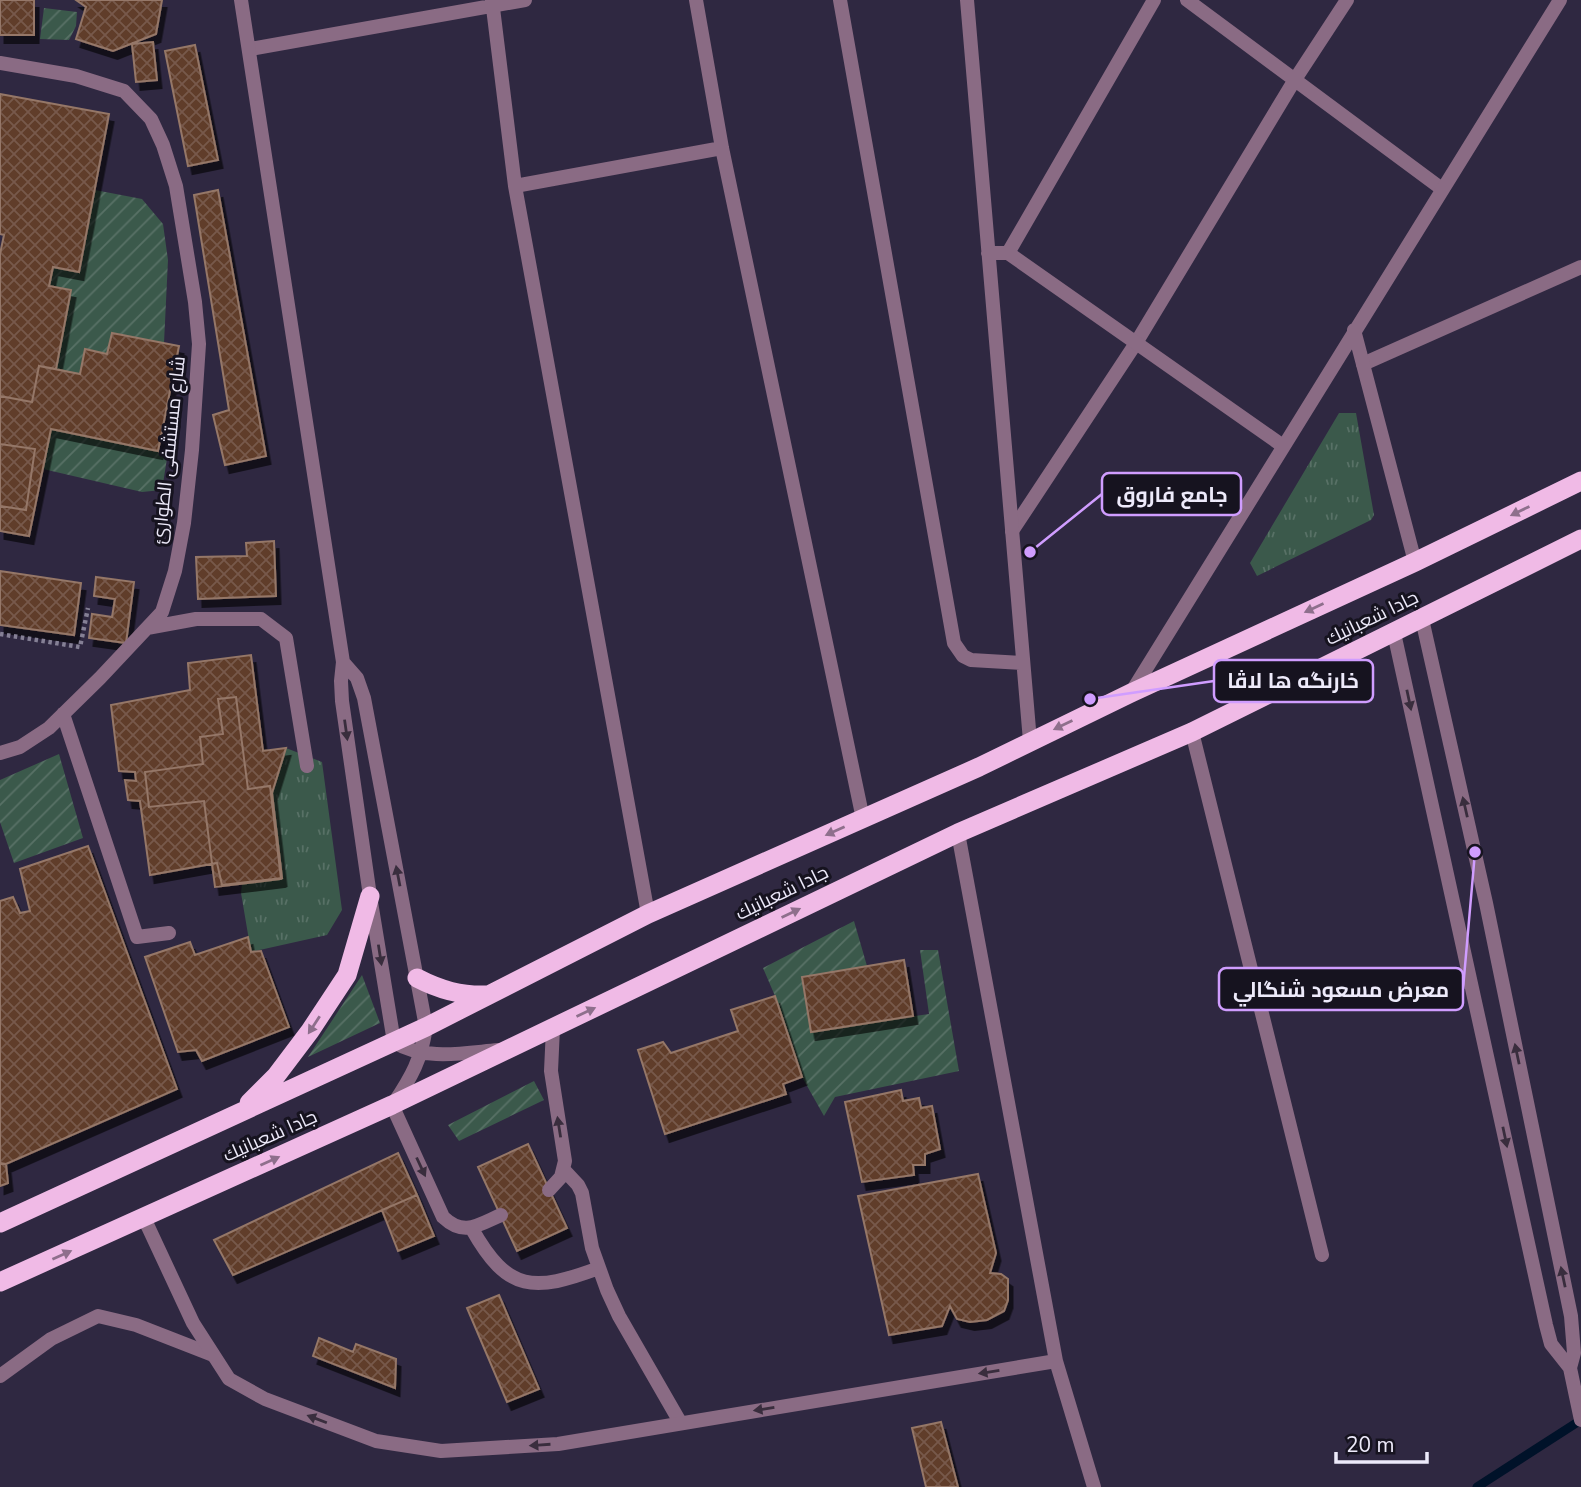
<svg xmlns="http://www.w3.org/2000/svg" width="1581" height="1487" font-family="'Nunito Sans',Cairo,sans-serif">
	<defs>
		<pattern id="grass-tufts" width="24" height="20" patternUnits="userSpaceOnUse" patternTransform="scale(1.75)"><rect width="24" height="20" fill="#3b594b"/><path d="M3 7l-1-3M5 7V3M7 7l1-3M15 17l-1-3M17 17v-4M19 17l1-3" fill="none" stroke="#587166"/></pattern>
		<pattern id="garden-furrows" width="10" height="10" patternUnits="userSpaceOnUse" patternTransform="scale(1.75)"><rect width="10" height="10" fill="#3b594b"/><path d="M-1 1l2-2M0 10L10 0M9 11l2-2" fill="none" stroke="#587166"/></pattern>
		<pattern id="building-cross-hatch" width="8" height="8" patternUnits="userSpaceOnUse" patternTransform="scale(1.75)"><rect width="8" height="8" fill="#603d2b"/><path d="M0 0l8 8M0 8l8-8" fill="none" stroke="#77594b"/></pattern>
		<filter id="shadow"><feDropShadow dx="4.5" dy="8" stdDeviation="0" flood-color="#0009"/></filter>
	</defs>
	<rect width="100%" height="100%" fill="#2f2841"/>
	<path fill="url(#grass-tufts)" d="M1339,413H1356L1374,515L1371,520L1257,576L1250,563Z
		M286,748L322,762L342,910L327,935L251,952L241,893L242,884L281,879L270,793Z"/>
	<path fill="url(#garden-furrows)" d="M44,8L77,12L76,26L69,40L40,39Z
		M95,190L142,199L163,224L168,260L164,343L112,333L107,354L85,350L80,374L56,369L71,290L49,286L53,267L80,272Z
		M51,429L168,452L162,490L142,492L43,469Z
		M59,754L83,838L14,863L0,822V780Z
		M854,921L867,966L802,977L811,1031L929,1014L920,950H938L959,1071L835,1097L824,1116L802,1077L775,996L763,968Z
		M362,975L380,1023L308,1057Z
		M534,1081L544,1100L459,1141L448,1125Z"/>
	<g fill="none" stroke-linecap="round" stroke-linejoin="round">
		<path stroke="#001229" stroke-width="9" d="M1477,1487L1581,1420"/>
	</g>
	<path fill="url(#building-cross-hatch)" stroke="#957767" stroke-width="2" filter="url(#shadow)" d="M0,0H34V35H0Z
		M76,0H162L156,34L113,51L76,39L86,7Z
		M153,42L157,80L136,82L132,44Z
		M195,45L218,160L188,166L165,51Z
		M0,94L109,114L79,272L53,267L49,286L71,290L56,369L39,366L32,402L0,396V254L4,235L0,234Z
		M218,190L266,456L225,465L213,415L229,410L194,195Z
		M112,333L179,346L158,451L51,429L29,536L0,531V396L32,402L39,366L80,374L85,349L107,354Z
		M0,444L35,449L26,510L0,506Z
		M274,541L276,596L198,599L196,557L247,556L246,543Z
		M0,571L81,583L74,635L0,625Z
		M96,577L134,582L126,643L89,638L92,614L112,617L115,599L94,596Z
		M251,655L263,751L286,748L272,793L282,878L222,885L217,863L150,875L140,801L128,800L125,780L136,781L135,772L119,771L111,705L190,690L188,663Z
		M236,697L248,789L270,786L281,879L215,887L204,801L149,807L145,772L203,764L200,737L223,734L218,699Z
		M88,846L177,1089L6,1164L0,1163V901L13,897L20,913L30,911L20,869Z
		M248,937L251,952L261,951L289,1027L202,1061L196,1050L178,1052L145,957L190,942L195,955Z
		M904,960L913,1016L811,1032L802,977Z
		M775,996L802,1077L783,1084L786,1094L665,1134L638,1050L663,1042L671,1053L738,1031L731,1010Z
		M901,1090L903,1101L919,1098L921,1108L932,1106L940,1149L925,1154V1165H913L914,1175L862,1182L845,1102Z
		M528,1144L567,1228L517,1251L478,1167Z
		M398,1153L417,1195L233,1275L214,1240Z
		M0,1163L6,1164L8,1183L0,1186Z
		M978,1174L996,1253L990,1273L1001,1274L1008,1279V1300L1004,1311L987,1320L970,1322L957,1319L950,1306L942,1326L889,1335L858,1196Z
		M417,1195L434,1236L398,1251L382,1210Z
		M499,1295L539,1389L507,1402L467,1308Z
		M319,1338L353,1352L356,1344L396,1359L395,1388L313,1356Z
		M941,1422L958,1487H926L912,1428Z"/>
	<g fill="none" stroke-linecap="round" stroke-linejoin="round">
		<path stroke="#858095" stroke-width="4.5" stroke-dasharray="3.5 3.5" stroke-linecap="butt" d="M0,634L80,647L88,608"/>
		<path stroke="#8a6b84" stroke-width="14" d="M1187,0L1442,189
			M1363,364L1581,267
			M1012,531L1136,343L1294,81L1347,0
			M392,1105L443,1217C464,1237 478,1225 501,1215
			M564,1170L578,1185L582,1193L592,1248L607,1290L619,1316L680,1422
			M549,1190L561,1177L565,1161L551,1071L553,1028
			M472,1229C508,1293 534,1292 599,1268
			M0,1376L51,1339L98,1316L136,1325L213,1355"/>
		<path stroke="#8a6b84" stroke-width="14" d="M492,0L515,186L648,914
			M696,0L722,148L863,819
			M840,0L954,643L963,656L971,660L1023,663
			M967,0L1030,741
			M250,49L525,0
			M0,63L76,76L124,91L151,119L163,145L176,186L195,302L199,344L192,450L184,523L175,571L162,612L100,678L49,728L20,747L0,753
			M515,186L722,148
			M988,253H1008L1283,446
			M1008,253L1154,0
			M1354,330L1415,562
			M147,628L196,619H261L286,638L307,766
			M1131,693L1560,0
			M63,714L137,937L169,933
			M1192,732L1322,1255
			M958,833L1056,1361L1094,1487
			M144,1218L193,1323L229,1379L265,1399L376,1441L441,1451L558,1444L1056,1361"/>
		<path stroke="#8a6b84" stroke-width="14" d="M241,0L343,662L341,681L342,701L370,896L394,1042C425,1061 463,1053 498,1050
			M1422,619L1486,903L1571,1316L1574,1353L1570,1368L1581,1420
			M1394,633L1546,1325L1551,1344L1570,1368
			M343,662L357,678L364,698L426,1027C421,1060 412,1076 394,1103"/>
		<path stroke="#f0bae6" stroke-width="19" d="M417,978C440,990 461,996 487,995
			M249,1103L276,1076L310,1031L347,975L370,896
			M0,1223L426,1027L648,914L979,767L1131,693L1415,562L1581,481
			M0,1282L392,1105L958,833L1192,732L1581,539"/>
	</g>
	<defs><path id="oneway-solid" d="M-6-.8H1V-3.2L6.5 0L1 3.2V.8H-6Z" transform="scale(1.75)"/></defs>
	<g fill="#8e6f8c">
		<use href="#oneway-solid" transform="translate(1520 511) rotate(154)"/>
		<use href="#oneway-solid" transform="translate(1314 608) rotate(155)"/>
		<use href="#oneway-solid" transform="translate(1063 725) rotate(154)"/>
		<use href="#oneway-solid" transform="translate(835 831) rotate(156)"/>
		<use href="#oneway-solid" transform="translate(791 913) rotate(-26)"/>
		<use href="#oneway-solid" transform="translate(586 1012) rotate(-25)"/>
		<use href="#oneway-solid" transform="translate(314 1025) rotate(123)"/>
		<use href="#oneway-solid" transform="translate(270 1161) rotate(-24)"/>
		<use href="#oneway-solid" transform="translate(62 1255) rotate(-24)"/>
	</g>
	<g fill="#392d3d">
		<use href="#oneway-solid" transform="translate(1409 700) rotate(78)"/>
		<use href="#oneway-solid" transform="translate(346 730) rotate(82)"/>
		<use href="#oneway-solid" transform="translate(1465 807) rotate(-103)"/>
		<use href="#oneway-solid" transform="translate(398 876) rotate(-101)"/>
		<use href="#oneway-solid" transform="translate(380 955) rotate(81)"/>
		<use href="#oneway-solid" transform="translate(1517 1054) rotate(-102)"/>
		<use href="#oneway-solid" transform="translate(559 1127) rotate(-99)"/>
		<use href="#oneway-solid" transform="translate(1505 1137) rotate(78)"/>
		<use href="#oneway-solid" transform="translate(421 1167) rotate(65)"/>
		<use href="#oneway-solid" transform="translate(1563 1277) rotate(-102)"/>
		<use href="#oneway-solid" transform="translate(989 1372) rotate(171)"/>
		<use href="#oneway-solid" transform="translate(764 1409) rotate(171)"/>
		<use href="#oneway-solid" transform="translate(317 1419) rotate(-159)"/>
		<use href="#oneway-solid" transform="translate(540 1445) rotate(176)"/>
	</g>
	<g text-anchor="middle" dominant-baseline="central" stroke-width="6" stroke-linejoin="round" paint-order="stroke">
		<g font-size="19" fill="#edeafa" stroke="#16131f">
			<text transform="translate(169 450) rotate(-84)">شارع مستشفى الطوارئ</text>
			<text transform="translate(1372 618) rotate(-26)">جادا شعبانيك</text>
			<text transform="translate(782 893) rotate(-26)">جادا شعبانيك</text>
			<text transform="translate(270 1136) rotate(-24)">جادا شعبانيك</text>
		</g>
	</g>
	<path fill="none" stroke="#d09dff" stroke-width="2.5" d="M1030 552L1102 494M1090 699L1214 681M1475 852L1463 989"/>
	<g fill="#d09dff" stroke="#16131f" stroke-width="2.5">
		<circle cx="1030" cy="552" r="7"/>
		<circle cx="1090" cy="699" r="7"/>
		<circle cx="1475" cy="852" r="7"/>
	</g>
	<g fill="#16131f" stroke="#d09dff" stroke-width="2.5">
		<rect x="1102" y="473" width="139" height="42" rx="7"/>
		<rect x="1214" y="660" width="159" height="42" rx="7"/>
		<rect x="1219" y="968" width="244" height="42" rx="7"/>
	</g>
	<g font-size="21" text-anchor="middle" font-weight="bold" fill="#edeafa">
		<text x="1172" y="502">جامع فاروق</text>
		<text x="1293" y="688">خارنگه ها لاڤا</text>
		<text x="1341" y="997">معرض مسعود شنگالي</text>
	</g>
	<path d="M1336 1452v10h91v-10" fill="none" stroke="#edeafa" stroke-width="3.5"/>
	<text x="1346" y="1452" font-size="21" fill="#edeafa" stroke="#16131f" stroke-width="5" paint-order="stroke">20 m</text>
</svg>
